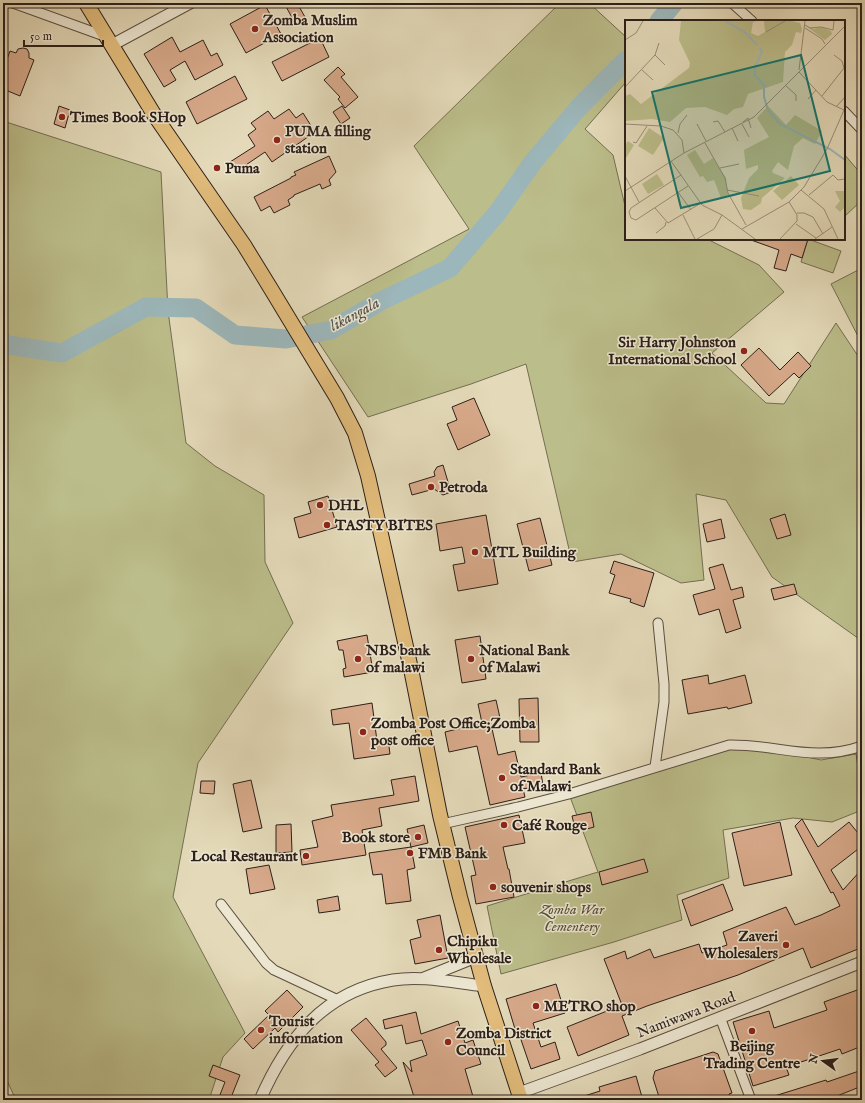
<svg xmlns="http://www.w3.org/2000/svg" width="865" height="1103" font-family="'IM FELL English',serif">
	<rect width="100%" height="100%" fill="#e4dab9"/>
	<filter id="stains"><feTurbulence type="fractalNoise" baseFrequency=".005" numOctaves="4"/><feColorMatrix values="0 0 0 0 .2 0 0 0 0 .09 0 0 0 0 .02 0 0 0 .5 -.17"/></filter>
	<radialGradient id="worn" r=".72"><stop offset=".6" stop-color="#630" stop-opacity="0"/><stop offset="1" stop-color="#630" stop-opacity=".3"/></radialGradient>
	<path fill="#bbbd8a" stroke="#746e52" d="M560,3H589L626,37V82L585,129L613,155L625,206H626V239H707L759,265L784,292L712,353L766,403L784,404L836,323L858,356L862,368V641L772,577L726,500L696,494L704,580L681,583L621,554L572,562L526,364L471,384L368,417L302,317L469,229L414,146Z
		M3,121L161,172L168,311L186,443L215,466L264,495L265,562L293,623L198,763L173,897L245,1033L223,1057L209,1100H16L3,1072Z
		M844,154L862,175V200L844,217Z
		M808,239L841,251L833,273L801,262Z
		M862,268V344L831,284Z
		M730,741L821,760L856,754L862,793V810L832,822L793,818L723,830L729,878L677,895L682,920L614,942L501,974L487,906L598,872L569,794Z"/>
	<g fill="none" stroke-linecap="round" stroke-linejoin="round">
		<path stroke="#9cb7bb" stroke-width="19" d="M659,21L674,3
			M3,342L8,345L62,353L146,307L196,308L235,335L286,339L331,330L381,301L450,268L498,212L533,162L580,106L626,60"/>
	</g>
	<path fill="#d8aa8b" stroke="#2c1f19" d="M284,3H297L305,17L295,23Z
		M265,5L281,34L246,53L230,24Z
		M172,37L180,52L203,40L211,56L217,53L223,65L195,80L185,61L170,70L176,80L164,87L144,54Z
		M320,38L329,57L282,81L272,62Z
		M23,48L27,49L29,53V58L34,60L20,96L3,89V70L10,51L16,53L18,49Z
		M338,67L345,74L341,77L358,97L345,108L338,99L340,97L324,80Z
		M235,76L247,99L197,124L186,102Z
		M59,106L70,110L65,128L54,124Z
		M342,106L350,118L341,124L333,112Z
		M289,109L296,118L303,113L315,132L272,162L265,152L237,171L230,162L255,146L248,135L256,129L251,123L268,111L274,119Z
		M329,156L336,172L329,180L331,185L322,189L320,184L294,195V196L288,200L290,205L274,213L270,206L261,211L254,197L291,178V177L296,175L294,172Z
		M751,239H808L802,258L791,254L786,271L774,268L779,250L751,240Z
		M759,348L780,370L798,352L811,366L799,378L794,373L769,396L741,365Z
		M474,398L490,435L458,450L447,424L457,420L452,407Z
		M443,465L451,492L443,495L434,489L412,495L409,484L435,476L434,472L437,467Z
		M328,496L337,527L299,538L294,518L311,513L308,502Z
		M785,514L791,535L777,539L770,519Z
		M486,515L498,584L458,591L453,565L465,563L462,547L440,551L436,524Z
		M540,518L552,565L529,571L517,524Z
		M721,519L725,538L707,542L703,524Z
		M614,561L654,573L644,607L630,602L631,599L609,593L615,575L610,573Z
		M723,564L731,590L742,587L744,597L733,600L741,628L726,633L719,609L699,615L693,595L715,589L709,568Z
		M794,584L797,594L774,600L771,589Z
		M367,635L373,672L344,677L343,669L346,668L343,650H339L337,641Z
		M480,636L486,679L462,683L455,640Z
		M708,675L709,684L745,675L752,703L728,709L727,707L688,714L682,680Z
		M538,698L539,742H520L519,699Z
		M496,700L500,718L490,720L498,755L515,751L521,777L541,773L543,785L523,789L525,797L490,805L477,746L449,752L445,732L482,723L478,704Z
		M372,703L377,741L388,739L390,754L354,759L349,723L333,725L331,710Z
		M415,776L419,801L379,808L382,826L362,830L366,855L302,865L300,850L318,847L312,821L333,816L331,805L394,795L391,780Z
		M251,780L262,828L243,832L233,784Z
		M201,781H215L214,794L200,793Z
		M591,812L594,827L576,832L572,816Z
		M519,815L525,843L503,847L508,869H509L514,897L476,904L471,876L476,875L465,827Z
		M802,819L818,847L849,822L862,838V846L831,870L843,890L862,869V944L857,946L858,949L811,968L803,948L738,975L647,1006L622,1016L629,1035L578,1056L567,1027L622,1005L604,959L625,951L627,959L650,949L654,958L699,944L702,953L727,945L723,932L786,907L795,925L821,915L840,906L833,892L831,893L795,826Z
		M780,822L792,875L744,886L732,833Z
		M291,824L292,852L276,853V825Z
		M424,825L428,843L411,847L407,829Z
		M411,847L415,868L407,870L411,901L386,904L382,874L373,875L369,853Z
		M644,859L648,872L602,885L599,872Z
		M269,865L275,889L250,894L246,869Z
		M723,884L733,910L691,926L682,900Z
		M338,896L340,910L319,913L317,900Z
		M440,915L448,958L415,964L410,940L421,937L417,920Z
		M556,984L565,1013L533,1023L541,1047L555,1042L560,1059L531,1069L517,1028L515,1029L506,999Z
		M860,989L862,994V1046L842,1054L840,1049L786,1067L789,1075L753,1086L733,1022L769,1011L774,1028L827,1010L824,1002Z
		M287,990L303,1007L278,1032L275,1028L253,1049L244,1039L269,1015L265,1011Z
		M416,1012L421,1034L458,1021L465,1043L473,1040L481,1064L465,1069L474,1100H415L403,1062L412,1072L410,1061L427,1055L422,1040L406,1044L402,1025L385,1029L383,1020Z
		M366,1018L386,1042V1045L381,1049L397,1068L385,1077L375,1065L379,1062L351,1030Z
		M713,1052L718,1054L732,1093L729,1094L731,1100H660L653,1078L655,1071Z
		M213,1065L240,1075L230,1100H218L225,1082L209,1076Z
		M862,1070V1086L832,1098L826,1100H768V1098L826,1080L827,1082Z
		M636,1076L642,1097L631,1100H579L578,1098L600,1091L599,1087Z"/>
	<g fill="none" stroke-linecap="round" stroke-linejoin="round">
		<g stroke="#5a4e41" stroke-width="11">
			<path id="minor" d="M13,3L107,37
				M732,3L752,21
				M844,111L862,130
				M655,767L664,702V684L658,623
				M442,824L518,807L569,794L729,745C777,744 814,763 862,746
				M221,904L266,963L274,970L336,999
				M720,1017L751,1100"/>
		</g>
		<g stroke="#5a4e41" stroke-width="13">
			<path id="tertiary" d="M112,45L190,3
				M424,978L476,957
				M519,1093L640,1049L862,962
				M260,1100C286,1040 324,991 393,980C422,975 455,983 484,986"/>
		</g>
		<g stroke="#2c1f19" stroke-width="16">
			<path id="trunk" d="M86,3L155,116L244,245L271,289L337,398L355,433L368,476L411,669L440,815L460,897L484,986L521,1100"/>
		</g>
		<use href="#minor" stroke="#ede7d2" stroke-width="9"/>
		<use href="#tertiary" stroke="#ede7d2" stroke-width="11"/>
		<use href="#trunk" stroke="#e2bd7c" stroke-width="14"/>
	</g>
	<g fill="#8f2418" stroke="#ede7d2" stroke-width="1.5">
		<circle cx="255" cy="29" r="4"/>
		<circle cx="62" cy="117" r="4"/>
		<circle cx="277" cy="140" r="4"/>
		<circle cx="217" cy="168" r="4"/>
		<circle cx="744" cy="351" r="4"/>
		<circle cx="431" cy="487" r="4"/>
		<circle cx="320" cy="505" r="4"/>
		<circle cx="327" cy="525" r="4"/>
		<circle cx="475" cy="552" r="4"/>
		<circle cx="358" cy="659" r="4"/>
		<circle cx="471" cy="659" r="4"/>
		<circle cx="363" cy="732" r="4"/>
		<circle cx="502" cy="778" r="4"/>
		<circle cx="504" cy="825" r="4"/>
		<circle cx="418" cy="837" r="4"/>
		<circle cx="410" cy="853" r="4"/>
		<circle cx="306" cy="856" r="4"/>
		<circle cx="493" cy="887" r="4"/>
		<circle cx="786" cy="945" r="4"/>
		<circle cx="439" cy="950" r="4"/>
		<circle cx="536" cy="1006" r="4"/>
		<circle cx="261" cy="1030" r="4"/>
		<circle cx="752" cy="1031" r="4"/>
		<circle cx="448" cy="1042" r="4"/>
	</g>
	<g text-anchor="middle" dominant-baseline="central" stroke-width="3" stroke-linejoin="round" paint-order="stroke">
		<g font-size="15" font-weight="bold" fill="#2c1f19" stroke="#ede7d2" text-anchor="start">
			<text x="263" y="20">Zomba Muslim<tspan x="263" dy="17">Association</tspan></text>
			<text x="70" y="117">Times Book SHop</text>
			<text x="285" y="131">PUMA filling<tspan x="285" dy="17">station</tspan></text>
			<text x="225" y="168">Puma</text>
			<text x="736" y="342" text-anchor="end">Sir Harry Johnston<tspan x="736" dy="17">International School</tspan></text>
			<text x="439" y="487">Petroda</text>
			<text x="328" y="505">DHL</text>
			<text x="335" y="525">TASTY BITES</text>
			<text x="483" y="552">MTL Building</text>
			<text x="366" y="650">NBS bank<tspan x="366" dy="17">of malawi</tspan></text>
			<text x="479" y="650">National Bank<tspan x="479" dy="17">of Malawi</tspan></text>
			<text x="371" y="723">Zomba Post Office;Zomba<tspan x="371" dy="17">post office</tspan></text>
			<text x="510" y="769">Standard Bank<tspan x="510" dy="17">of Malawi</tspan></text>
			<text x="512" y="825">Café Rouge</text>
			<text x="410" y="837" text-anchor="end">Book store</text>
			<text x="418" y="853">FMB Bank</text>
			<text x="298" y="856" text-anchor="end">Local Restaurant</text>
			<text x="501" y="887">souvenir shops</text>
			<text x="778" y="936" text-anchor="end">Zaveri<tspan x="778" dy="17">Wholesalers</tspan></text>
			<text x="447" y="941">Chipiku<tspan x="447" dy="17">Wholesale</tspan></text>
			<text x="544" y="1006">METRO shop</text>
			<text x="269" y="1021">Tourist<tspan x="269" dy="17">information</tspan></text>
			<text x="456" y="1033">Zomba District<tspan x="456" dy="17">Council</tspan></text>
			<text x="752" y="1046" text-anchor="middle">Beijing<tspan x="752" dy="17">Trading Centre</tspan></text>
		</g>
		<g font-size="15" font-style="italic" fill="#574e3b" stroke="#ede7d2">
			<text x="572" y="909">Zomba War<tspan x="572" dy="17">Cementery</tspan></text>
		</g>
		<g font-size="15" fill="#2c1f19" stroke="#ede7d2">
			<text transform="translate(686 1015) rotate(-21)">Namiwawa Road</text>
		</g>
		<g font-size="16" font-style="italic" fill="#4e4d4a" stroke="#ede7d2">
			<text transform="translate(355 315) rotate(-28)">likangala</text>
		</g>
	</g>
	<g transform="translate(625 20)">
		<rect width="220" height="220" fill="#e4dab9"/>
		<path d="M56,1H132L128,2L126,13L133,16L140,12L139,1H167L175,3L177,9L176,13L171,12L167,25L160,32L158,62L123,74L118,87L109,89L102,95L80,87L61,88L45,102L27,99L0,101V76L5,74L16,84L64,48L65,43L54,20ZM181,6L189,9L196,7L206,11L207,14L200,20ZM143,86L161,105L170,95L197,111L190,124L178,118L169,126L163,150L153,142L147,151L148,153L160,158L137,178L136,183L126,190L118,189L116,178L124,158L133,149V145L121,149L119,130L144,117L132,98ZM24,108L39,118L28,135L13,126ZM3,121L9,125L1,138L0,125ZM70,130L79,144L88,138L101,158L103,175L96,178L89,160L82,162L78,156L75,157L62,135ZM32,154L39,165L23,174L17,164ZM166,156L174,165L157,180L148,171ZM210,171H220V191L219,188L215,192L210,187L215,181Z" fill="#bbbd8a"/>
		<path fill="none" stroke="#9cb7bb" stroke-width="2" d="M100,1L121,13L132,25M135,28L137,32L130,47V55L139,65V77L143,90L155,104L205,129L220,140"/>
		<path fill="none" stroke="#9a8f79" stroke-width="1" d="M180,5L185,8L196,7L208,10L209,1M180,8L197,19L200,24M141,12L160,1M0,20L11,13L18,1M30,35L40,45M17,50L28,60M174,50L180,1M174,52L202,82L219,90M160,65L171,75V81M0,67L30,35L34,23M197,76L219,48L217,41L209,35M183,79L191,70M211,87L220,77M88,102L93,101L100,112M118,102L123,98L126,108M0,104L36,106L48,110L57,120L59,133M72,104L81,121M117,104L124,117M107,108L113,121M53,113L55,104L62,95M8,122L11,123L22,106M80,123L100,158L103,173L121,205M46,141L77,185L97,195L130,219M95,148L114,144M56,155L6,188L4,192L6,198L11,200L63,166M208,155L213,160L220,159M0,156L14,182M102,170L134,176M176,170L199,189L213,219M0,171L59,133L129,97L220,6M53,172L66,190M184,175L208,155M30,188L43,203L76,183M172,193H179L188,197L198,214M58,195L70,219M171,204L191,218M117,209L164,182L179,167L202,129L219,90M31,213L40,206L41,202M72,219L89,209L97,195M155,219L172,201V195L164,182M190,219L207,207"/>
		<path fill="#0f766e" fill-opacity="0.15" stroke="#0f766e" stroke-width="2" d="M176,35L205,151L56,188L27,72Z"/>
		<rect width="220" height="220" fill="none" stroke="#2c1f19" stroke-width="2"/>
	</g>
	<rect width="865" height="1103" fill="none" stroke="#e4dab9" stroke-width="16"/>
	<rect x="4" y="4" width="857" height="1095" fill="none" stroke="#2c1f19" stroke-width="2"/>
	<rect x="8" y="8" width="849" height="1087" fill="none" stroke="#2c1f19"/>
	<g transform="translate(823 1061) rotate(284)" stroke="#ede7d2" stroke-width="3" paint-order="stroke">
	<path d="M0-3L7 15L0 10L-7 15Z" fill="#2c1f19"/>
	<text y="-6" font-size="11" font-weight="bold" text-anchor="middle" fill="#2c1f19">N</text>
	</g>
	<path d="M24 40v6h79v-6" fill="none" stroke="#2c1f19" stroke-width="2"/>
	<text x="30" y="40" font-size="12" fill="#2c1f19" stroke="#ede7d2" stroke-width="3" paint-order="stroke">50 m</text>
	<rect width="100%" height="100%" filter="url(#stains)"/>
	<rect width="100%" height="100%" fill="url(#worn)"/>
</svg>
